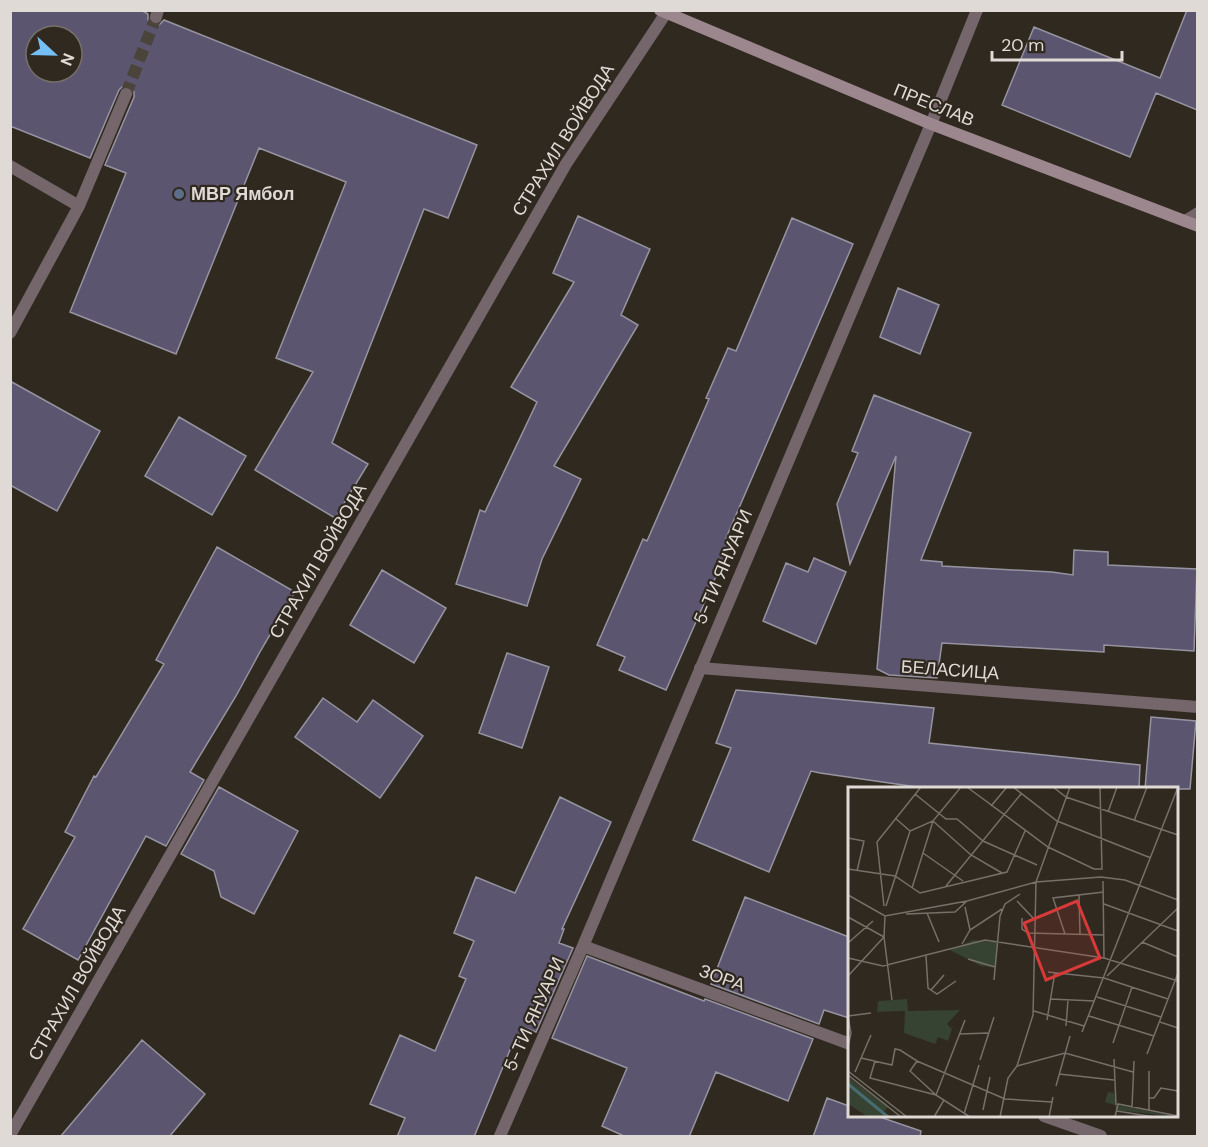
<svg xmlns="http://www.w3.org/2000/svg" width="1208" height="1147" font-family="'DM Sans',sans-serif">
	<rect width="100%" height="100%" fill="#302920"/>
	<path fill="#5c556f" stroke="#9694a0" stroke-width="1.5" fill-rule="evenodd" d="M10,10H141L148,14V20L153,25H159L164,20L477,145L448,218L424,209L332,443L368,464L335,518L255,470L313,372L276,358L346,182L259,148L176,354L70,312L126,173L105,165L134,97V92L132,89L129,86L122,87L119,90L90,158L10,126ZM36,36H72V72H36Z
		M1187,10H1197V110L1156,93L1130,157L1002,105L1034,27L1160,78Z
		M578,216L650,249L621,315L638,325L554,466L581,479L542,559L527,606L456,584L480,510L485,512L537,402L511,387L574,282L553,273Z
		M792,218L853,244L726,538L732,540L666,690L619,670L625,657L597,645L643,539L647,541L709,399L706,398L728,348L736,351Z
		M898,288L939,305L920,354L880,337Z
		M10,381L100,431L57,511L10,485Z
		M874,395L971,433L921,560L942,562V566L1052,572L1073,575L1074,550L1108,552V565L1197,569L1194,651L1104,645V652L942,643L937,678L889,675L877,669L896,456L850,564L837,504L858,453L852,451Z
		M179,417L246,456L212,515L145,476Z
		M217,547L295,592L261,650L236,696L190,772L204,780L166,846L146,836L78,960L23,929L75,837L65,832L94,776L96,777L164,664L156,660Z
		M814,558L846,572L816,644L763,621L786,563L808,572Z
		M382,570L446,608L414,663L350,625Z
		M507,653L549,667L522,748L479,733Z
		M736,690L934,708L929,743L1140,765L1139,789H931L820,773L811,771L769,872L693,840L731,748L716,743Z
		M323,698L357,722L373,700L423,736L380,798L295,737Z
		M1151,717L1196,721L1190,789H1145Z
		M219,787L298,831L254,914L221,897L214,871L181,854Z
		M560,797L611,822L562,929H564L559,943L573,948L536,1032L525,1028L517,1047L512,1045L474,1137H397L405,1118L370,1104L400,1035L435,1051L466,979L459,976L474,941L454,933L476,877L515,893Z
		M745,897L849,937V1018L824,1010L819,1024L711,984Z
		M587,956L704,1001L705,999L813,1039L788,1101L716,1072L689,1137H626L602,1126L627,1068L552,1038Z
		M142,1040L205,1094L169,1137H60Z
		M827,1098L849,1106V1116H877L921,1131L920,1137H813Z"/>
	<g fill="none" stroke-linecap="round" stroke-linejoin="round">
		<path stroke="#4a443b" stroke-width="12" stroke-dasharray="12 6" stroke-linecap="butt" d="M126,94L156,17"/>
		<path stroke="#74666a" stroke-width="12" d="M156,17L158,10
			M10,166L79,206
			M1185,221L1198,213
			M10,333L79,206L126,94
			M700,668L1198,707
			M583,946L850,1044
			M1044,1116L1101,1136
			M10,1135L566,164L668,10
			M500,1136L583,946L931,124L977,10"/>
		<path stroke="#9d878e" stroke-width="12" d="M660,10L931,124L1198,226"/>
	</g>
	<circle fill="#5c6f8a" stroke="#302920" stroke-width="2" cx="179" cy="194" r="6"/>
	<g text-anchor="middle" dominant-baseline="central" stroke-width="4.5" stroke-linejoin="round" paint-order="stroke">
		<g font-size="18" fill="#dfdad5" stroke="#302920">
			<text transform="translate(934 105) rotate(22)">ПРЕСЛАВ</text>
			<text transform="translate(563 140) rotate(-58)">СТРАХИЛ ВОЙВОДА</text>
			<text transform="translate(318 561) rotate(-60)">СТРАХИЛ ВОЙВОДА</text>
			<text transform="translate(723 567) rotate(-67)">5-ТИ ЯНУАРИ</text>
			<text transform="translate(950 670) rotate(4)">БЕЛАСИЦА</text>
			<text transform="translate(722 978) rotate(20)">ЗОРА</text>
			<text transform="translate(77 983) rotate(-60)">СТРАХИЛ ВОЙВОДА</text>
			<text transform="translate(534 1014) rotate(-66)">5-ТИ ЯНУАРИ</text>
		</g>
		<g font-size="18" font-weight="bold" fill="#dfdad5" stroke="#302920" text-anchor="start">
			<text x="191" y="194">МВР Ямбол</text>
		</g>
	</g>
	<g transform="translate(848 787)">
		<rect width="330" height="330" fill="#302920"/>
		<path d="M125,153L149,155L147,180L133,179L102,163ZM59,212L60,224L112,223L99,237L104,242L100,254L90,250L87,257L56,246L57,224L29,225L30,214ZM0,290L40,320L36,325L42,330H20L0,317ZM260,305L266,306L268,318L330,330L268,323L267,318L257,315Z" fill="#364232"/>
		<path fill="none" stroke="#466b70" stroke-width="3" d="M0,297L40,330"/>
		<path fill="none" stroke="#767068" stroke-width="1.5" d="M119,0L200,60L246,82H254L252,0M165,0L209,34L303,71M205,0L218,10L330,48M67,7L98,32H109L135,54L189,78M143,19L159,0M260,25L269,0M47,31L62,44M286,34L299,0M0,51L16,54L9,84M75,66L115,94M0,82L47,89L72,106L159,85L177,44M255,94L256,171M188,95L222,0M98,99L173,7M64,101L85,34L123,68L154,86M0,108L37,129L119,114L188,95L253,90L277,93L330,113M231,108L232,147M169,114L186,132M256,117L330,144M36,119L29,55L73,0M38,119L62,44L85,34L113,0M117,120L122,143M79,126L91,155M58,127L107,125L119,114M37,129L36,150L44,213M0,130L36,150M174,131V142L180,146L256,148M217,147L205,111L256,105M294,155L330,170M0,156L25,134M114,157L122,143L154,122M78,169L80,201L89,207L108,194M0,171L35,179L137,153L256,171L330,194M120,172L147,180M200,185L256,191L320,212M0,189L36,150M259,189L330,121M146,193L152,129L157,117L172,107M83,203L96,188M249,210L313,230M202,212L247,214M186,224L236,239M0,229L23,226M241,229L306,249M0,230L3,246L0,260M199,233L207,185M312,235L330,241M218,239L220,213M234,245L330,0M111,247L140,246M265,256L284,200M299,267L330,186M13,271L44,278L47,262L52,263L69,274L157,312L204,315M266,272L268,318M132,273L146,230M27,274L22,291L88,308L122,330M69,274L62,284L88,308L117,233M169,279L217,266L285,285M0,284L59,330M7,285L23,248M211,287L266,293M0,288L53,330M208,299L222,249M301,311H306L313,301L330,304M284,320L286,274M135,323L142,290M301,323V284M269,324L306,330M116,327L131,278M86,330L96,313M152,330L160,291L169,279L185,228L188,95M201,330L205,310M267,330L270,317L330,329"/>
		<path fill="#d73a39" fill-opacity="0.15" stroke="#d73a39" stroke-width="3" d="M229,114L252,171L198,193L176,136Z"/>
		<rect width="330" height="330" fill="none" stroke="#dfdad5" stroke-width="3"/>
	</g>
	<rect width="1208" height="1147" fill="none" stroke="#dfdad5" stroke-width="24"/>
	<g transform="translate(54 54) rotate(112)"><circle r="28" fill="#302920" stroke="#767068" stroke-width="1.5"/>
	<path d="M0-4.5L10 22L0 15L-10 22Z" fill="#74c0f6"/>
	<text y="-9" font-size="16" font-weight="bold" text-anchor="middle" fill="#dfdad5">N</text>
	</g>
	<path d="M992 51v9h130v-9" fill="none" stroke="#dfdad5" stroke-width="3"/>
	<text x="1001" y="51" font-size="18" fill="#dfdad5" stroke="#302920" stroke-width="4.5" paint-order="stroke">20 m</text>
</svg>
